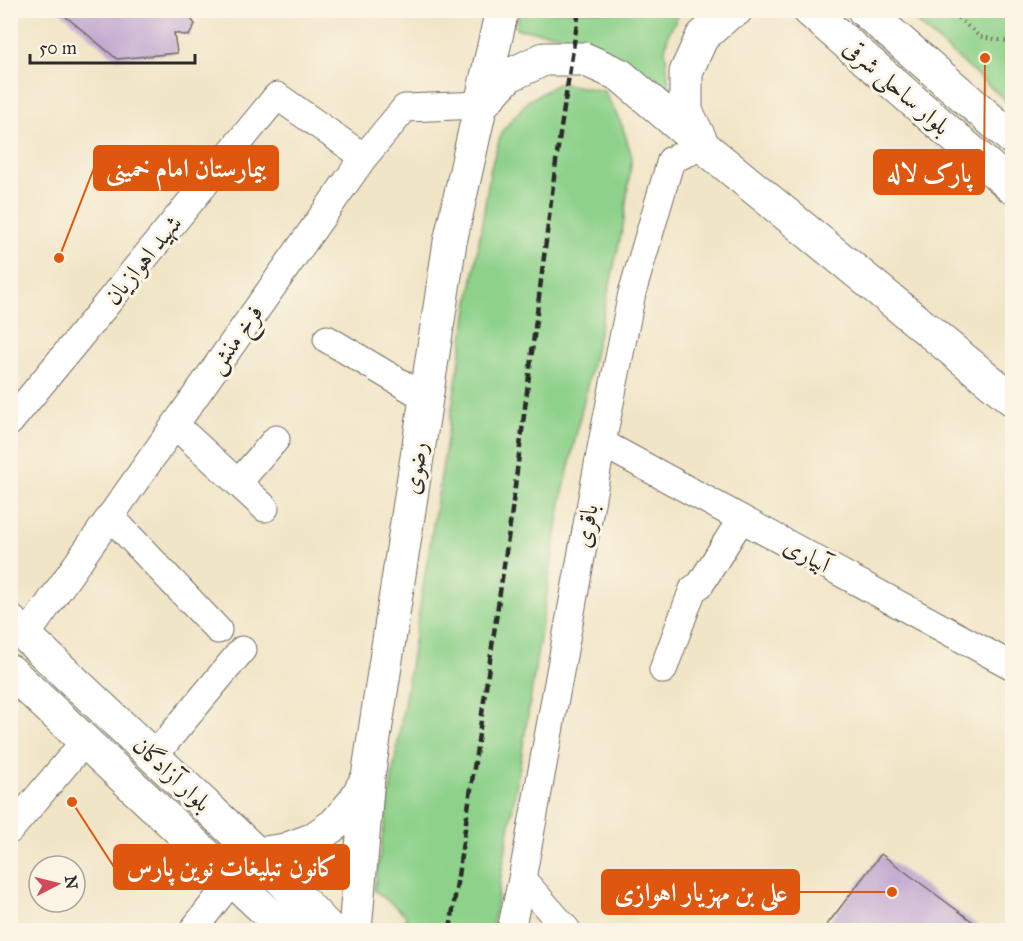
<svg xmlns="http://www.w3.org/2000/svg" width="1023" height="941" font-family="'IM FELL Great Primer',Amiri,serif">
	<rect width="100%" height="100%" fill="#fcf5e5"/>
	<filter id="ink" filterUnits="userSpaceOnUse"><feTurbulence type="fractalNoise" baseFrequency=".0167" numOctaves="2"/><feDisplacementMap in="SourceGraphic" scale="12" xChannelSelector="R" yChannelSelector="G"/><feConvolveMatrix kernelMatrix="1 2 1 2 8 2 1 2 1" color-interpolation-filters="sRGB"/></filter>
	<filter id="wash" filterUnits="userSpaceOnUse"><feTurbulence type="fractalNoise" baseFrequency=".008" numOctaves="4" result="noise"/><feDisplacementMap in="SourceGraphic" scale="24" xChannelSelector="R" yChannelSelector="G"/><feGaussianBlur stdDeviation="1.35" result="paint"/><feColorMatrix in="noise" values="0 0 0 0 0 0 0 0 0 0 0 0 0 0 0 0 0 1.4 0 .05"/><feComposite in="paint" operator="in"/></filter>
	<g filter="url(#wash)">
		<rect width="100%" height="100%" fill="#f1e5c7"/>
		<path fill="#8dd18a" stroke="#5c7e5a" stroke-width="1.5" d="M520,11H683L680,13L669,32L665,50L671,101L639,75L604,48L554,34L516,29Z
			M904,11H1012V106Z
			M559,83L604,91L622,125L632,157L623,226L561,502L523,746L492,930H404L406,915L374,890L491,167L502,131L528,101Z"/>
		<g id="blocks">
			<path fill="#c0a6d0" d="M58,10H184L195,24L189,36L174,33L177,53L117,59Z
				M881,854L984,930H823Z"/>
		</g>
	</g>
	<g filter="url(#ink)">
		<use href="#blocks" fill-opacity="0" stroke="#706c62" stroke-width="1.5"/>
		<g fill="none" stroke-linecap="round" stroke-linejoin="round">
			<g stroke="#706c62" stroke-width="29">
				<path id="minor" d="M327,339L426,398
					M10,422L277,96L364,157
					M175,425L265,508
					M602,443L1012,666
					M238,483L276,439
					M110,516L218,630
					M26,636L364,157L405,108L481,105
					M663,670L693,589L700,585L741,519
					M154,756L242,650
					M10,830L85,741
					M522,879L567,930
					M193,930L232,880
					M511,930L522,879L602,443L632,293L671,160L703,146"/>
			</g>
			<g stroke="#706c62" stroke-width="35">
				<path id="major" d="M809,10L1012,187
					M864,10L1012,138
					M481,105L508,76L544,59H584L620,75L703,146L1012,399
					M701,141L686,111V72L702,37L730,12L736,10
					M10,621L257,854L330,930
					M10,671L286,930
					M257,854L285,850L312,840L335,824L354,802L367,779
					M355,930L368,777L450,242L502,10"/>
			</g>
			<path stroke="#706c62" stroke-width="4" stroke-dasharray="1.5 4.5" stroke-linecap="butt" d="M949,10L980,37L1012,42"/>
			<use href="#minor" stroke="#fff" stroke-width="27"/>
			<use href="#major" stroke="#fff" stroke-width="33"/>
			<path stroke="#2b2b2b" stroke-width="4.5" stroke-dasharray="9 4.5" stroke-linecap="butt" d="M450,930L511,518L557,154L579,10"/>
		</g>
	</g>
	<g text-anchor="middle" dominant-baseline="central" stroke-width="6" stroke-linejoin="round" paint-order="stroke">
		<g font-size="24" fill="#2b2b2b" stroke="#fcf5e5">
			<text transform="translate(897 87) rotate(41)">بلوار ساحلی شرقی</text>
			<text transform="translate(143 260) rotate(-51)">شهید اهوازیان</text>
			<text transform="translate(235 339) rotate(-55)">فرخ منش</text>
			<text transform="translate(415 468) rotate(-81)">رضوی</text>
			<text transform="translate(586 526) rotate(-80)">باقری</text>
			<text transform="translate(807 555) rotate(28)">آبیاری</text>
			<text transform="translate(172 774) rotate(43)">بلوار آزادگان</text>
		</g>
	</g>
	<path fill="none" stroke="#df570e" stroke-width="2" d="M59 258L94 168M985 58L984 172M72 802L114 867M892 892L799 892"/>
	<g fill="#df570e" stroke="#fcf5e5" stroke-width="2">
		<circle cx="59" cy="258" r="6"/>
		<circle cx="985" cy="58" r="6"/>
		<circle cx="72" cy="802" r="6"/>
		<circle cx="892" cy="892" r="6"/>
	</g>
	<g fill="#df570e" stroke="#df570e" stroke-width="2">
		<rect x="94" y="146" width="184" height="44" rx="6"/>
		<rect x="874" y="150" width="110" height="44" rx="6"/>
		<rect x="114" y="845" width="235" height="44" rx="6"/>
		<rect x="602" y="870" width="197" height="44" rx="6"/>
	</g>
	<g font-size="26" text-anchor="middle" font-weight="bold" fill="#fff">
		<text x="186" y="177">بیمارستان امام خمینی</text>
		<text x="929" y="182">پارک لاله</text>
		<text x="232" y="876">کانون تبلیغات نوین پارس</text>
		<text x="701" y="901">علی بن مهزیار اهوازی</text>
	</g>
	<rect width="1023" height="941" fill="none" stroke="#fcf5e5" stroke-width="36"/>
	<g transform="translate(57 884) rotate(83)"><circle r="28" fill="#fcf5e5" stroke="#a8a49b" stroke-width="1.5"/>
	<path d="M0-4.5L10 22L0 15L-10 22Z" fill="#d1495b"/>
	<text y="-9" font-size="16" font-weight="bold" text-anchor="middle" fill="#2b2b2b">N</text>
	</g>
	<path d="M30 54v9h165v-9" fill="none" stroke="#2b2b2b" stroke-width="3"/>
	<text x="39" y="54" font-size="18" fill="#2b2b2b" stroke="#fcf5e5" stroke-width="4.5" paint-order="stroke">50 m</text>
</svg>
